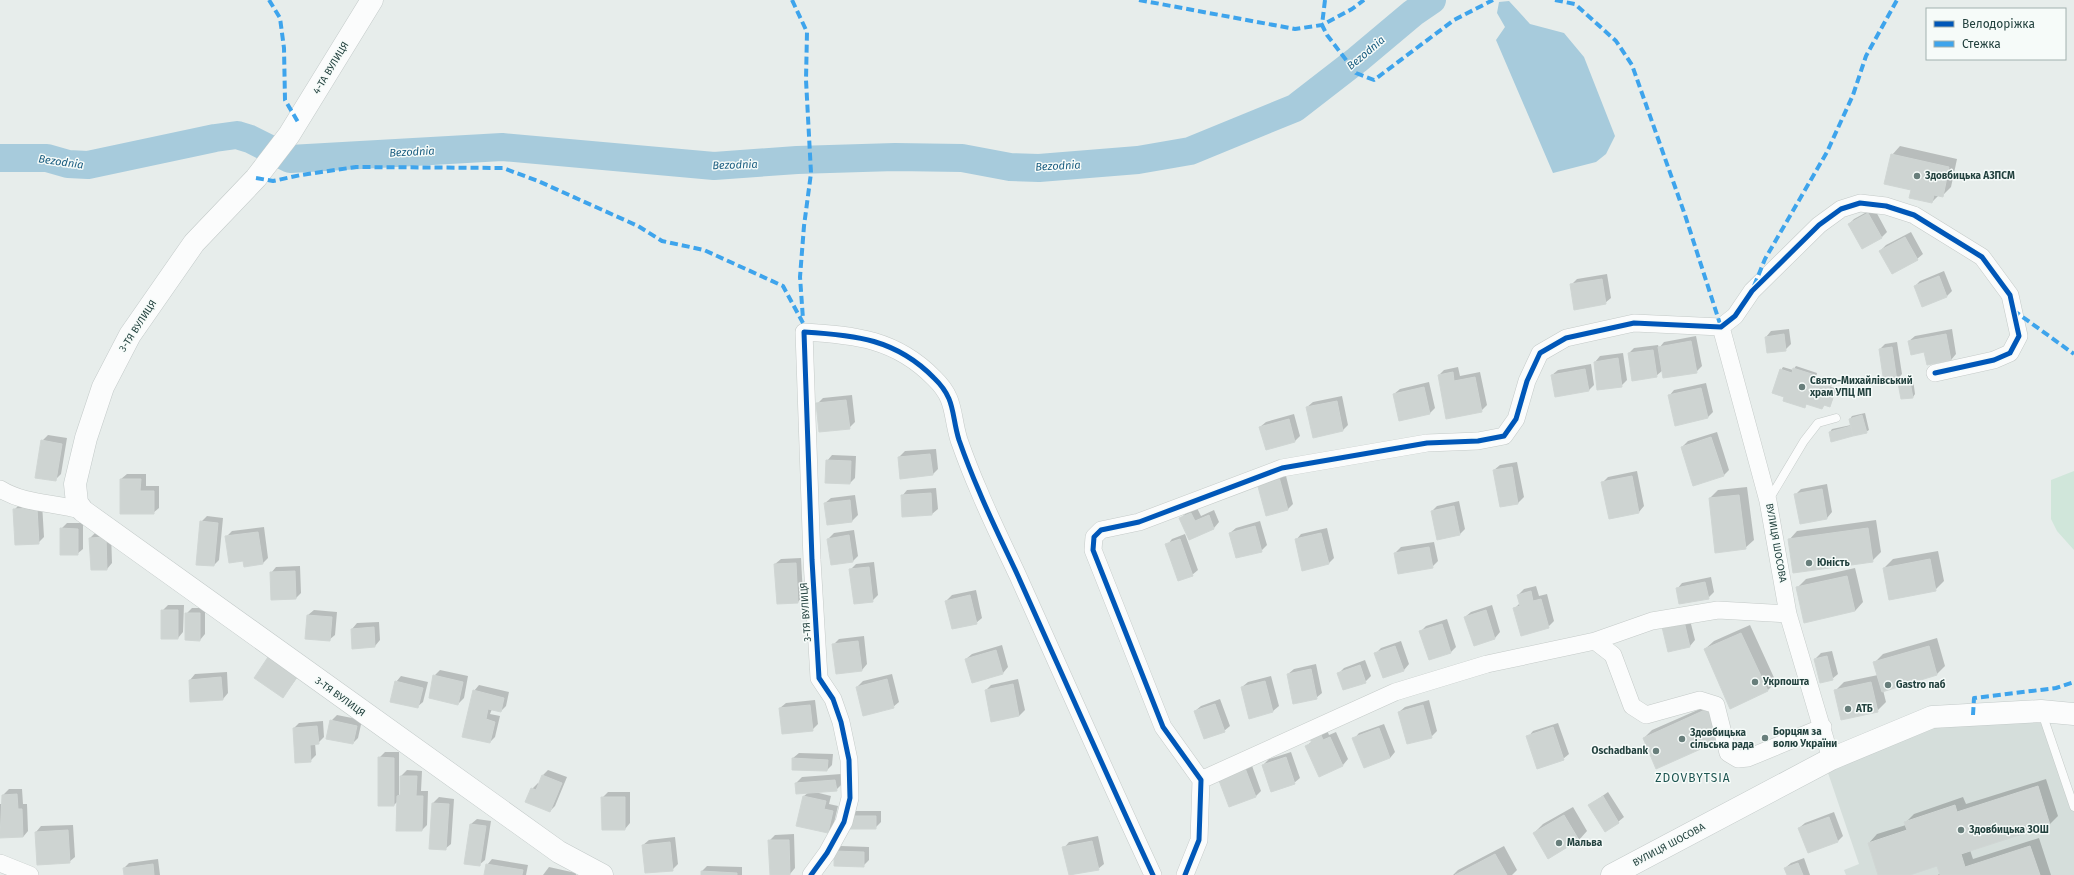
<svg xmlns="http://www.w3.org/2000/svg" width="2074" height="875" font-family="'Fira Sans',sans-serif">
	<rect width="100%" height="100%" fill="#e7edeb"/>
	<path fill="#d5dedb" d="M2027,721L2049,724L2074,796V875H1846L1844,870L1859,864L1826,767L1930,723Z"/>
	<path fill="#d0e6da" d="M2074,471V550L2057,531L2051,519V480Z"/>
	<path fill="#a7cbdc" d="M1509,1L1530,24L1564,33L1584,57L1615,136L1606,154L1596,162L1553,173L1496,40L1505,27L1497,13L1499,2Z"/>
	<path fill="#0003" d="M1900,146L1957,159L1951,187L1942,196L1939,195L1932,202L1892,155Z
		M1874,208L1887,232L1882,237L1849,224L1854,219Z
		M1911,232L1923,254L1917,259L1880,251L1886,245Z
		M1944,271L1952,291L1947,296L1915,286L1920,281Z
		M1607,274L1611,298L1605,303L1571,285L1577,279Z
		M1789,329L1791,344L1785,350L1766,337L1771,331Z
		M1952,329L1956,354L1951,360L1925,351L1909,341L1915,336Z
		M1696,336L1702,366L1696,372L1663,370L1656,376L1629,353L1634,348L1658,345L1659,348L1664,342Z
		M1897,342L1902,374L1897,380L1880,349L1885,344Z
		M1623,353L1627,380L1621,386L1595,362L1600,356Z
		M1591,364L1594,385L1589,390L1552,375L1558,370Z
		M1796,366L1817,373L1816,377L1832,383L1831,387L1837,389L1830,406L1825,404L1822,408L1807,403L1804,407L1785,396L1781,370L1783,367L1793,370Z
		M1458,367L1460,376L1480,372L1487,405L1481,411L1439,375L1444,370Z
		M1913,379L1915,394L1913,397L1899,383L1902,381Z
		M1429,382L1435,408L1429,414L1394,394L1400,389Z
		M1706,383L1713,412L1708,417L1669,396L1674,390Z
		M852,395L855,422L849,428L817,404L823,398Z
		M1342,396L1348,425L1343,430L1307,407L1313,402Z
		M1865,413L1869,430L1866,432H1830L1832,429L1851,425L1850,419L1852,416Z
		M1294,414L1300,436L1295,441L1260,427L1266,422Z
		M1717,432L1729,470L1723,476L1682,447L1688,441Z
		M48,435L67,438L61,474L55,480L42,441Z
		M936,449L938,469L932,475L899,457L905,451Z
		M832,455L856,456L855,478L850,483L827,461Z
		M1517,462L1524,497L1518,503L1500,506L1494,470L1500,465Z
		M1637,471L1644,506L1639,512L1603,482L1608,477Z
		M1285,472L1293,504L1288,509L1267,515L1258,483Z
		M127,474H146V486H159V508L153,513L121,479Z
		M1827,484L1832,512L1827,518L1795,495L1801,489Z
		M1747,487L1754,540L1745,548L1710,498L1718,490Z
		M936,488L938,509L932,514L903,516L902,496L907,490Z
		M855,495L858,515L852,521L828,523L825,503L831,498Z
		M1459,501L1465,529L1460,534L1432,511L1437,506Z
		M42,503L44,537L38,543L14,510L20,504Z
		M1197,508L1201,516L1214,510L1219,522L1214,528L1190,539L1181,518L1186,513Z
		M207,516L223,518L219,560L214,565L201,522Z
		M1876,520L1881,552L1872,561L1789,540L1797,531Z
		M1260,521L1267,545L1261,551L1230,533L1236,528Z
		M67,523H83V549L77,554L61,529Z
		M264,527L268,558L262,564L244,560L226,537L232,531Z
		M1327,528L1334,558L1329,563L1296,540L1301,534Z
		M854,530L858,556L853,561L828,539L834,533Z
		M96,532H111L112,563L107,569L90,538Z
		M1185,534L1198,570L1192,575L1167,545L1172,539Z
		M1434,542L1438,561L1432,567L1395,553L1401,547Z
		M1938,551L1944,581L1935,590L1884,568L1893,559Z
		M801,558L803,596L798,602L775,564L781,559Z
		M874,562L878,595L872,601L850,570L856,564Z
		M300,566L301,593L296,598L271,573L276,567Z
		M1855,568L1863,602L1855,611L1797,588L1806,579Z
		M1711,577L1714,592L1708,598L1677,589L1682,583Z
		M1536,586L1539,596L1547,594L1554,621L1548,627L1514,609L1520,603L1518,595L1524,589Z
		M976,590L982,618L976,623L946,601L952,595Z
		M168,605H184L183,632L178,638L162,611Z
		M1492,605L1500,632L1495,638L1474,644L1465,617L1471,612Z
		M192,608H205V634L200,640L186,614Z
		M314,610L337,612L335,635L329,640L308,615Z
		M1689,616L1695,640L1690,646L1669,651Z
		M1447,619L1456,647L1451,652L1430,659L1421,631L1426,626Z
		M379,622L380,640L375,646L352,629L357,623Z
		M1750,625L1776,682L1768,690L1705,649L1714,641Z
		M864,636L867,664L862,670L834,644L839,639Z
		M1937,638L1945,666L1937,674L1883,690L1886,702L1877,711L1836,690L1844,682L1878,675L1874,663L1883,654Z
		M1401,641L1409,664L1404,670L1383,677L1375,654L1381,648Z
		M1002,645L1008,667L1003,673L966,659L972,654Z
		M1832,651L1838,674L1832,679L1815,659L1821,653Z
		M1365,660L1371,676L1365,682L1339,673L1344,668Z
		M1316,664L1322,693L1316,698L1288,674L1294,669Z
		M440,670L468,676L464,698L458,704L434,676Z
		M302,671L283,697L255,678Z
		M227,672L228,693L223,699L190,680L195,674Z
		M892,674L899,702L893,707L857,687L863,681Z
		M401,676L428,682L423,702L417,707L396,682Z
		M1271,676L1279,706L1273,711L1250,717L1242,687L1248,682Z
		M1018,679L1025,710L1019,716L992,721L986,690L991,685Z
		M479,685L509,692L506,706L501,711L492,709L490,714L500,716L495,737L490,742L474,691Z
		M1220,699L1230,726L1224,731L1195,711L1201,706Z
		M815,700L818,724L812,730L780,708L786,703Z
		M1429,700L1437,731L1431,737L1399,712L1405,707Z
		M1716,702L1729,731L1644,738L1652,730Z
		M337,715L362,720L358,738L353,743L331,721Z
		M323,721L324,737L318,743H315L316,755L310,761L294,728L299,723Z
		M1558,723L1569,754L1563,759L1528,737L1533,731Z
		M1384,724L1395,752L1390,758L1354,739L1359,733Z
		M1327,730L1329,735L1336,732L1348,759L1343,765L1319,775L1306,746Z
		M385,752H399V795H401V776L407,770L422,771L421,791H428L427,825L422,830L398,801L394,805L379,758Z
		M1291,752L1300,778L1294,783L1263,765L1269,759Z
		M799,753L833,754L832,765L827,770L793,758Z
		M1251,763L1261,791L1256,796L1219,778Z
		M548,770L567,777L555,806L550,811L532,789L538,783L539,784L543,775Z
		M841,774L842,784L836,790L815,792L831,796L829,804L838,806L833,827L827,832L804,796L809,792L796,783L802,777Z
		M2046,779L2058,816L2050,824L1970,850L1973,859L2039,838L2051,875H1938L1940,873L1938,865L1906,875H1879L1869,843L1877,834L1906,825L1905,823L1914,814L1963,797L1966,804Z
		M9,789H22L23,804H27L28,831L23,837H0V804H3V795Z
		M608,792H630V823L625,829L602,798Z
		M1608,792L1624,817L1618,822L1590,805Z
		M439,797L454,799L451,844L445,849L430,848L433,803Z
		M1573,807L1587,831L1579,840L1534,833L1543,824Z
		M854,811H881V822L875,828H849Z
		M1834,812L1843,836L1838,841L1799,828L1805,823Z
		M477,819L491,821L485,860L479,865L471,824Z
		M73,825L75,857L69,862L36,832L41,826Z
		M794,834L795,868L790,874L769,841L775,835Z
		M1098,836L1104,864L1098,869L1070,875L1064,848L1069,842Z
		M675,837L678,864L672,870L643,845L649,840Z
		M841,846L869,847V860L863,866L835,852Z
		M1504,846L1517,870L1512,875H1453L1458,870Z
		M1804,858L1810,875H1788L1785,868L1791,863Z
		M158,859L160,875H125L124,868L129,863Z
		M492,859L528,865L526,875H485L487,865Z
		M707,866L742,867V875H702V871Z
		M549,867L576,873V875H543Z"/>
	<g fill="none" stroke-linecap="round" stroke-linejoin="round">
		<path stroke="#a7cbdc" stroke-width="28" d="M0,158H47L68,164L88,165L215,138L237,135L250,139L290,159L502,147L714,166L797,160L895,157L962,158L1010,167L1039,168L1138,160L1190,151L1295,108L1357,60L1413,13L1432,0"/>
	</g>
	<path fill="#ced4d2" stroke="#d0d6d4" d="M1891,154L1949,167L1943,197L1934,195L1932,203L1909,198L1911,190L1884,184Z
		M1868,213L1882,238L1862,249L1848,224Z
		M1905,237L1918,260L1892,274L1879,251Z
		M1939,276L1947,297L1922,307L1914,286Z
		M1602,279L1606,304L1574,310L1570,284Z
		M1784,334L1786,351L1767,353L1765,337Z
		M1946,334L1951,360L1927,365L1924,352L1911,355L1908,341Z
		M1691,341L1697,373L1663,378L1658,347Z
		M1892,347L1897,381L1884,383L1879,349Z
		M1653,350L1657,377L1632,381L1628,353Z
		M1618,358L1622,387L1597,390L1594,362Z
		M1793,368L1815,375L1814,380L1831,385L1829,389L1835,391L1830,407L1824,405L1822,409L1806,404L1805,408L1783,401L1784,397L1772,393L1780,369L1792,373Z
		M1585,369L1589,391L1555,397L1551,375Z
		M1453,372L1454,381L1475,377L1482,412L1446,419L1438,375Z
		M1910,381L1913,398L1901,399L1898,383Z
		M1424,387L1430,414L1399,421L1393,394Z
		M1701,388L1708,418L1675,426L1668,395Z
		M846,400L850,429L819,432L816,403Z
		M1337,401L1343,431L1313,438L1306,407Z
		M1862,415L1867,433L1853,436L1849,419Z
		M1289,419L1295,442L1266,450L1259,427Z
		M1851,426L1853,436L1831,442L1829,432Z
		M1711,437L1724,476L1693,486L1681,447Z
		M41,440L62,444L56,481L35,478Z
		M930,454L933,475L900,479L898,457Z
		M826,460L851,461L850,484L825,483Z
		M1512,467L1518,504L1500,507L1493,470Z
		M1632,476L1639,513L1609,519L1601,482Z
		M1279,477L1288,510L1266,516L1257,483Z
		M120,479H141L140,491H154V514H120Z
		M1822,489L1827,519L1800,524L1794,494Z
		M931,493L932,515L902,517L901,495Z
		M1739,495L1746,549L1715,553L1709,498Z
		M850,500L852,522L827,525L824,503Z
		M1454,506L1460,535L1437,540L1431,511Z
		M37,508L39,544L15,545L13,509Z
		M1191,513L1195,521L1209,515L1214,529L1189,540L1179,518Z
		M200,521L218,523L214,566L196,565Z
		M1255,526L1262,552L1236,558L1229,533Z
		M60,528L78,529V555H60Z
		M1868,528L1873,562L1793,573L1788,539Z
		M258,532L263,564L244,567L243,561L229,563L225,536Z
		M1321,533L1329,564L1302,571L1295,539Z
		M849,535L853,562L831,565L827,539Z
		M106,537L107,570H91L89,538Z
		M1180,539L1193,576L1178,581L1165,544Z
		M1429,547L1433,568L1398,574L1394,553Z
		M1930,559L1936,591L1889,600L1883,568Z
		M796,563L798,603L777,604L774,564Z
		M869,567L873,602L854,604L849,569Z
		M295,571L296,599L271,600L270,572Z
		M1847,576L1855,611L1804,623L1796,587Z
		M1705,582L1709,599L1679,604L1676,588Z
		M1531,591L1533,601L1541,599L1549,628L1521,636L1513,608L1520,606L1517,595Z
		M970,595L977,624L952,629L945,601Z
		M161,610H178V639H161Z
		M1486,610L1495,639L1474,646L1464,617Z
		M185,613H200V641L185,640Z
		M307,615L332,617L330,641L305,639Z
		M1684,621L1690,647L1668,652L1662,627Z
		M1442,624L1451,653L1429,660L1419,631Z
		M374,627L375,647L352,649L351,629Z
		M1741,633L1768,691L1730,709L1704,649Z
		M858,641L862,671L836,674L832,644Z
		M1395,646L1404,671L1383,678L1374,653Z
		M1929,646L1937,675L1882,692L1873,662Z
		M996,650L1003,674L972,683L965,659Z
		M1827,656L1833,680L1820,683L1814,659Z
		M268,657L297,677L283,698L254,678Z
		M1360,665L1366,683L1343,690L1337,673Z
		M1311,669L1317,699L1293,704L1287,674Z
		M433,675L463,682L458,705L429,698Z
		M221,677L223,700L190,702L189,680Z
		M887,679L894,708L863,716L856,687Z
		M395,681L423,688L418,708L390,702Z
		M1265,681L1273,712L1249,719L1241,687Z
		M1871,682L1878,712L1841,720L1834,690Z
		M1013,684L1019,716L991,722L985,690Z
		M473,690L504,698L501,712L488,709L486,719L495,722L490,743L462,737Z
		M1215,704L1225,732L1204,739L1194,711Z
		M810,705L813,731L782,734L779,708Z
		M1423,705L1432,738L1407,744L1398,712Z
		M1707,709L1721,740L1656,769L1643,738Z
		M330,720L357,726L353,744L326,739Z
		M317,726L319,744L310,745L311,762L295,763L293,728Z
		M1553,727L1564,760L1537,769L1526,736Z
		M1379,728L1390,758L1364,768L1352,738Z
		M1321,735L1323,740L1330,737L1343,766L1319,777L1305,746L1312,743L1310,739Z
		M378,757L394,758V806H378Z
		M1286,757L1295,784L1271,792L1262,765Z
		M792,758L828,760L827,771L792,770Z
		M1245,768L1256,797L1229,807L1218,778Z
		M542,775L562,783L550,812L525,802L531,788L536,790Z
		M400,776H417L416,796H423L422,831H396L397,796L400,795Z
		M835,780L837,791L796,794L795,783Z
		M2038,786L2050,825L1961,854L1965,867L2030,846L2040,875H1940L1937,866L1910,875H1878L1868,843L1907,830L1904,822L1955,805L1957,812Z
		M17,794L18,809H22L23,837L0,838L2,795Z
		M803,796L826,801L824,809L833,811L828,833L796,826Z
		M1603,796L1619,823L1605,832L1588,805Z
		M601,797H625V830H602Z
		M432,803L449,804L446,850L429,849Z
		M1564,815L1579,840L1548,859L1533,833Z
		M848,816H876V829H848Z
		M1829,817L1838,842L1808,853L1798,828Z
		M470,824L486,826L480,866L464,864Z
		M68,830L70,863L37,865L35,832Z
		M768,840H789L790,875H770Z
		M1092,841L1099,870L1069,875L1062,847Z
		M670,842L673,871L645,873L642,845Z
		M834,851L864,852V867L834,866Z
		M1495,854L1507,875H1455Z
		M1798,863L1803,875H1787L1784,868Z
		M153,864L154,875H124L123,868Z
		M486,864L523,870L522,875H484Z
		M701,871L737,873V875H701Z"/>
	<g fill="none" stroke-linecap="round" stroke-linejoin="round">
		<g stroke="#c4cac8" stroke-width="9">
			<path id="lane" d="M1770,498L1804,441L1818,423L1836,418
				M2042,713L2074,807"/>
		</g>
		<g stroke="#c4cac8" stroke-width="18">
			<path id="street" d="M1721,327L1768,501L1788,614L1831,759
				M0,489C26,505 55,502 83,511
				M1595,641L1613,655L1632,706L1646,715L1700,700L1716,705L1728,753L1738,759L1748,758L1823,727
				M1201,780L1395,692L1487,664L1595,641L1652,621L1718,610L1788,614
				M0,863L30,875
				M811,875L827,853L844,822L850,798L849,760L841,722L833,699L819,678L812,560L804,332C855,335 896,339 934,378C956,399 951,414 959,440C965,457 972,475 979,491C991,520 1005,548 1018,576C1063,676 1107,776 1153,875
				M1185,875L1199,840L1201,780L1163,727L1093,550L1094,537L1101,530L1139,522L1282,468L1427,443L1478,441L1504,436L1516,419L1527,381L1540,353L1566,338L1634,323L1721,327L1735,316L1752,291L1819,225L1841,209L1860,203L1886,206L1914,215L1982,257L2010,295L2019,336L2010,353L1994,360L1935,373"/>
		</g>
		<g stroke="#c3cac9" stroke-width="23">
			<path id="secondary" d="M372,0L289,135L256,178L194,243L130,335L103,387L86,438L75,484L77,503L83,511L559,852L602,875
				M1612,875L1831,759L1932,717L2041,711L2074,714"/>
		</g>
		<use href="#lane" stroke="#fbfcfc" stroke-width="8"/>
		<use href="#street" stroke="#fbfcfc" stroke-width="17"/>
		<use href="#secondary" stroke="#fbfcfc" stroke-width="22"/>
		<path stroke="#3ea4ec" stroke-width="4" stroke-dasharray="8 4" stroke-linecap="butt" d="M269,0L280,18L284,48L285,100L298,122
			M792,0L807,32L806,80L811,173L804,226L800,277L803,319
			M1139,0L1295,29L1322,25L1352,9L1364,0
			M1325,0L1322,25L1327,35L1356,73L1374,80L1454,20L1493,0
			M1555,0L1575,4L1616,41L1632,65L1685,215L1721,327
			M256,178L273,181L301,175L356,167L503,168L538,181L638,226L662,241L704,250L783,286L803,323
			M1754,286L1765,259L1827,152L1853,95L1866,56L1897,0
			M2013,310L2074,354
			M1973,715L1974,698L2056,688L2074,682"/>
		<g stroke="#f6fbf9" stroke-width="8">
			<path id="cycleway" d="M811,875L827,853L844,822L850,798L849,760L841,722L833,699L819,678L812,560L804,332C855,335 896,339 934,378C956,399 951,414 959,440C965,457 972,475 979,491C991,520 1005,548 1018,576C1063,676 1107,776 1153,875
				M1185,875L1199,840L1201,780L1163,727L1093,550L1094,537L1101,530L1139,522L1282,468L1427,443L1478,441L1504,436L1516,419L1527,381L1540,353L1566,338L1634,323L1721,327L1735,316L1752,291L1819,225L1841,209L1860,203L1886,206L1914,215L1982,257L2010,295L2019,336L2010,353L1994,360L1935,373"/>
		</g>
		<use href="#cycleway" stroke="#0057b8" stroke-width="5"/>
	</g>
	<g fill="#687e7b" stroke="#f6fbf9" stroke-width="1.5">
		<circle cx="1917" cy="176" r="4"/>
		<circle cx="1802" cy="387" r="4"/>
		<circle cx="1809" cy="563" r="4"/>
		<circle cx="1755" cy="682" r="4"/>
		<circle cx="1888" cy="685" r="4"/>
		<circle cx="1848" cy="709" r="4"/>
		<circle cx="1765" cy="738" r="4"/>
		<circle cx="1682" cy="739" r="4"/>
		<circle cx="1656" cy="751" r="4"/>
		<circle cx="1961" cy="830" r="4"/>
		<circle cx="1559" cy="843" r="4"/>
	</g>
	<g text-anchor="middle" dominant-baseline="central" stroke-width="3" stroke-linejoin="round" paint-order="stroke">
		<g font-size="10" fill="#23423f" stroke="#f6fbf9">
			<text transform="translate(331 68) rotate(-59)">4-ТА ВУЛИЦЯ</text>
			<text transform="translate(138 326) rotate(-57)">3-ТЯ ВУЛИЦЯ</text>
			<text transform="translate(1776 543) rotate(80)">ВУЛИЦЯ ШОСОВА</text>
			<text transform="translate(806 612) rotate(-94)">3-ТЯ ВУЛИЦЯ</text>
			<text transform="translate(340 697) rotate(36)">3-ТЯ ВУЛИЦЯ</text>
			<text transform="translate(1669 845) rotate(-28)">ВУЛИЦЯ ШОСОВА</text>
		</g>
		<g font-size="10" font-weight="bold" fill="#23423f" stroke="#f6fbf9" text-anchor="start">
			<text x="1925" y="176">Здовбицька АЗПСМ</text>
			<text x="1810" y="381">Свято-Михайлівський<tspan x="1810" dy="12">храм УПЦ МП</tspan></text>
			<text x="1817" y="563">Юність</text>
			<text x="1763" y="682">Укрпошта</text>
			<text x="1896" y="685">Gastro паб</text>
			<text x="1856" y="709">АТБ</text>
			<text x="1773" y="732">Борцям за<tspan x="1773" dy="12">волю України</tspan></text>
			<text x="1690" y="733">Здовбицька<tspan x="1690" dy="12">сільська рада</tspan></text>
			<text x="1648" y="751" text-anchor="end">Oschadbank</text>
			<text x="1969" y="830">Здовбицька ЗОШ</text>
			<text x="1567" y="843">Мальва</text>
		</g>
		<g font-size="11" font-style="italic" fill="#1b5e81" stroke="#f6fbf9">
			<text transform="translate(1366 53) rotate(-40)">Bezodnia</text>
			<text transform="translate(412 152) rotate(-3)">Bezodnia</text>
			<text transform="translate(61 162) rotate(8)">Bezodnia</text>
			<text transform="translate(735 165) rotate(-2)">Bezodnia</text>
			<text transform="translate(1058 166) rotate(-3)">Bezodnia</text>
		</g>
		<g font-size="12" letter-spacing="1" fill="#1e5551" stroke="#f6fbf9">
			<text x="1693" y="778">ZDOVBYTSIA</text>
		</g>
	</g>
	<rect x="1926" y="8" width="140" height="52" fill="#f6fbf9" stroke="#a2b1af"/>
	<rect x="1934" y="21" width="20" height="6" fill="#0057b8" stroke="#a2b1af"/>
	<text x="1962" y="28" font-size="12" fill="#23423f">Велодоріжка</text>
	<rect x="1934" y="41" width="20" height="6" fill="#3ea4ec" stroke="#a2b1af"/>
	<text x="1962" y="48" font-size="12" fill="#23423f">Стежка</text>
</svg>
